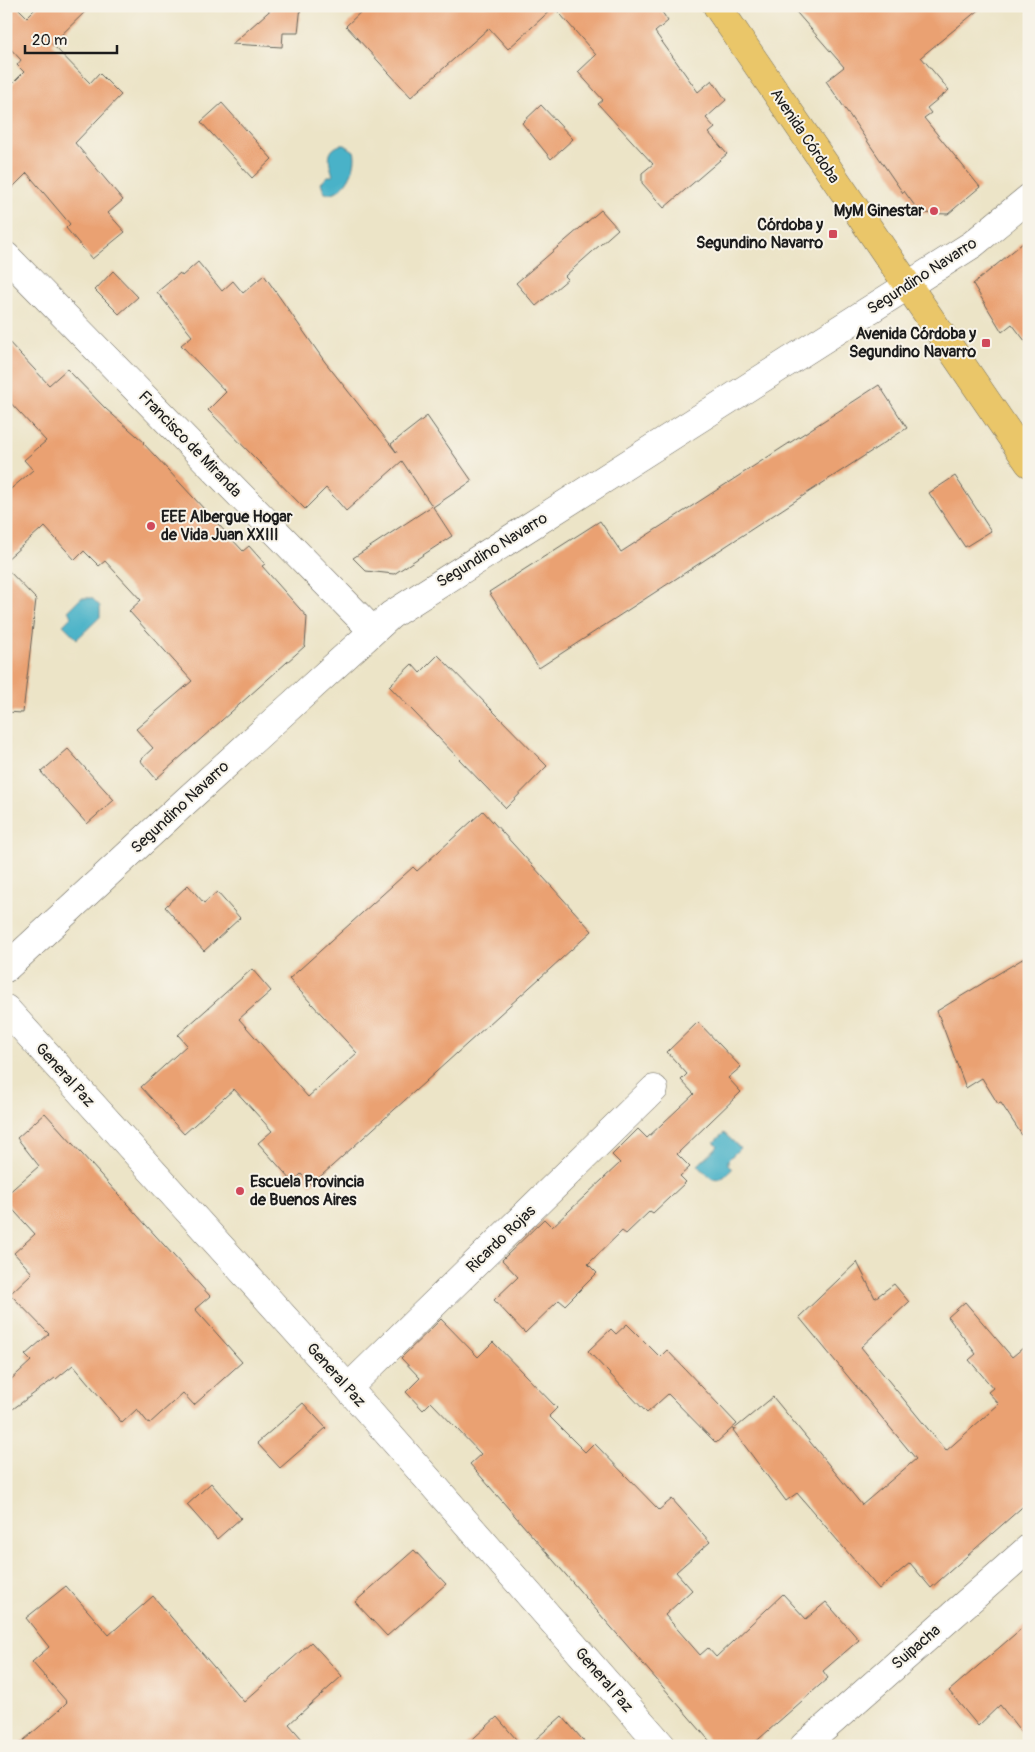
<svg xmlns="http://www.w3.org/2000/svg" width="1035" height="1752" font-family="Pangolin,sans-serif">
	<rect width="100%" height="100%" fill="#f7f3e8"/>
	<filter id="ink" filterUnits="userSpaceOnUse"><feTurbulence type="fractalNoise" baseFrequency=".02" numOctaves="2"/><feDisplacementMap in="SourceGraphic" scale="10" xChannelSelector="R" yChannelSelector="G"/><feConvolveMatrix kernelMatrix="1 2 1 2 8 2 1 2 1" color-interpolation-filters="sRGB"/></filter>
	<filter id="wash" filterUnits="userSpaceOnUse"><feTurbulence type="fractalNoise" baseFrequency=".0096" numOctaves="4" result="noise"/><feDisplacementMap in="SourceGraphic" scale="20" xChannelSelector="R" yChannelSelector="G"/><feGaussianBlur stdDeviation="1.12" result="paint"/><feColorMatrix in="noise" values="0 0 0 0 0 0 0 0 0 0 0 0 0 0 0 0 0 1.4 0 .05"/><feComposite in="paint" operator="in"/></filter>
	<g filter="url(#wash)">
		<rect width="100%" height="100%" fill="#ece4c7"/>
		<path fill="#4ab2c8" stroke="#336772" d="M340,145H345L354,151C359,166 344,197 325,193L321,183L328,176H333C330,164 324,151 340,145Z
			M81,598H92L100,606V617L77,639L63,625L72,616L68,611Z
			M724,1133L740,1148L728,1160V1165L732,1169C716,1187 712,1180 698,1165L718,1146L714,1142Z"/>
		<g id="blocks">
			<path fill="#eaa172" d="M6,6H16L27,17L38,6H91L52,44L90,83L99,73L121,95L75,143L123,200L108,213L125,232L92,259L66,228L70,224L27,173L6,194V90L24,72L17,65L21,60L6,44Z
				M275,6H301L298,33H283L282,47L232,44Z
				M367,6H658L668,21L655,32L698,92L712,80L726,100L706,118L715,128L709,133L727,154L664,208L642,183V173L653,164L598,104L603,100L578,72L596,55L554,7L508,49L489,28L411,97L346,26Z
				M791,6H983L921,57L949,90L927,108L931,113L924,118L980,187L948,214L920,213L904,191L903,193L826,81L844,67Z
				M222,103L272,159L252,178L201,122Z
				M541,105L573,139L551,159L522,123Z
				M601,210L618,229L565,276L568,279L536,306L516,283Z
				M1029,238V346L1012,324L1002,332L973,284Z
				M198,262L222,291L233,281L243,293L264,275L325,362L397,453L391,444L427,416L472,481L433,507L452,536L394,574L366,571L353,558L432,506L402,461L346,511L326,488L305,509L208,410L226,392L181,345L192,336L157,292L180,273L182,276Z
				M113,271L138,297L119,314L95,290Z
				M6,339L49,385L67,369L106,409L144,442L143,443L243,551L249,546L265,564L262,566L307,617L305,646L156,779L140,760L153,748L136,729L192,681L129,611L141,600L105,561L99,566L84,551L75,560L45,527L41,531L40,530L6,560V493L33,470L24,460L46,441L6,398Z
				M879,385L907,428L539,668L489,592L600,521L621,552Z
				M955,476L991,531L965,547L929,493Z
				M6,568L36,599L23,713L6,712Z
				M438,655L547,766L506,808L389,686L412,664L420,673Z
				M68,749L114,800L87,824L41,772Z
				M483,811L592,931L311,1185L301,1174L293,1182L258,1143L272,1131L234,1089L184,1134L141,1087L187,1045L178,1035L252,969L271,991L239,1019L308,1097L357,1053L289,979L413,867L417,871Z
				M188,885L204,903L217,892L240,918L204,951L165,907Z
				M1029,955V1146L1001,1103L998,1104L982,1078L966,1088L937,1011Z
				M698,1022L741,1067L728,1078L741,1092L677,1154L690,1167L680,1176L686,1182L653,1213L650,1211L626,1234L622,1231L588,1264L597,1273L565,1305L559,1300L525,1333L494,1300L518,1277L502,1260L544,1219L552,1227L620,1163L612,1155L638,1129L647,1138L694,1094L681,1080L687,1074L667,1052Z
				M45,1113L210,1296L195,1309L242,1362L194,1405L183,1393L149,1424L137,1409L122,1423L73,1365L56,1379L55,1378L6,1414V1384L31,1361L25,1355L49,1334L10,1294L32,1273L14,1253L35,1234L6,1202V1195L39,1166L17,1138Z
				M857,1262L875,1298L894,1284L909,1302L861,1347L946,1451L999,1404L988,1392L993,1388L969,1360L976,1354L948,1317L965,1302L1012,1357L1029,1343V1501L931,1588L910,1563L879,1589L797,1493L786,1501L733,1430L773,1397L862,1505L916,1459L799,1317Z
				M441,1319L478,1357L493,1342L557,1408L549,1416L585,1452L594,1443L659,1510L672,1499L710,1542L676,1572L692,1590L665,1615L700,1655L708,1648L716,1657L783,1594L806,1619L826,1602L859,1640L823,1671L828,1678L751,1746H714L470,1464L481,1454L431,1402L423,1410L406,1392L420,1378L401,1358Z
				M627,1324L660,1357L667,1350L737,1424L716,1443L668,1394L647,1413L588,1351L611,1329L616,1334Z
				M303,1403L326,1428L280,1468L257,1443Z
				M211,1483L241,1518L217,1539L187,1505Z
				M414,1550L446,1584L387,1636L355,1602Z
				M66,1586L109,1635L153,1596L244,1702L311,1642L342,1676L289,1724L308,1746H17L59,1710L67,1702L32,1662L49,1647L26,1618Z
				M1029,1622V1742L1000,1705L978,1726L949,1691Z
				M562,1716L588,1746H528Z
				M497,1717L522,1746H465Z"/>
		</g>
	</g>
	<g filter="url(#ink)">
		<use href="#blocks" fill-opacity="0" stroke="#656258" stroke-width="1"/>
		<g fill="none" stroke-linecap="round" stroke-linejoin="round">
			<g stroke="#656258" stroke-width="29">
				<path id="minor" d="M6,256L373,631
					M6,968L186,801L391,615L973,244L1029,198
					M6,1009L348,1388L662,1746
					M348,1388L654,1089
					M804,1746L1029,1548"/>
			</g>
			<g stroke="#656258" stroke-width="29">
				<path id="major" d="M717,6L1029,463"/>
			</g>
			<use href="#minor" stroke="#fff" stroke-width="28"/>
			<use href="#major" stroke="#eac669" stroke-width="28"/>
		</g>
	</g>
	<g fill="#d1495b" stroke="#f7f3e8" stroke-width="2">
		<circle cx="934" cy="211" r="5"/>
		<rect x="828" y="229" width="10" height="10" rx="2.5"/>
		<rect x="981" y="338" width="10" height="10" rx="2.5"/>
		<circle cx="151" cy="526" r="5"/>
		<circle cx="240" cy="1191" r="5"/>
	</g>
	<g text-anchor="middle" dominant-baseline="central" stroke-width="4" stroke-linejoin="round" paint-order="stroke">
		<g font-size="16" fill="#1c1c1c" stroke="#f7f3e8">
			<text transform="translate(805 136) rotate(56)">Avenida Córdoba</text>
			<text transform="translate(922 276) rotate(-33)">Segundino Navarro</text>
			<text transform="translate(190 444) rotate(46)">Francisco de Miranda</text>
			<text transform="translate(492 550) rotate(-32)">Segundino Navarro</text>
			<text transform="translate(180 807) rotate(-43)">Segundino Navarro</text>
			<text transform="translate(65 1075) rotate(48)">General Paz</text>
			<text transform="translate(501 1239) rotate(-44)">Ricardo Rojas</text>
			<text transform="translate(336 1375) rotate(48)">General Paz</text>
			<text transform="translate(916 1647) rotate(-41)">Suipacha</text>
			<text transform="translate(604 1680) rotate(49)">General Paz</text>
		</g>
		<g font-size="16" font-weight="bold" fill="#1c1c1c" stroke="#f7f3e8" text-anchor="end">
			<text x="924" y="211">MyM Ginestar</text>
			<text x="823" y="225">Córdoba y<tspan x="823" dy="18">Segundino Navarro</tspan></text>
			<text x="976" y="334">Avenida Córdoba y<tspan x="976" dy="18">Segundino Navarro</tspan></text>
			<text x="161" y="517" text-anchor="start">EEE Albergue Hogar<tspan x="161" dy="18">de Vida Juan XXIII</tspan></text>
			<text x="250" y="1182" text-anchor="start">Escuela Provincia<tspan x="250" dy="18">de Buenos Aires</tspan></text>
		</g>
	</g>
	<rect width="1035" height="1752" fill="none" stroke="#f7f3e8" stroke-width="25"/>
	<path d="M25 45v8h92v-8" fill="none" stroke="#1c1c1c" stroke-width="2.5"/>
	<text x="32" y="45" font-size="15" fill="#1c1c1c" stroke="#f7f3e8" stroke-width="4" paint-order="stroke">20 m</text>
</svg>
